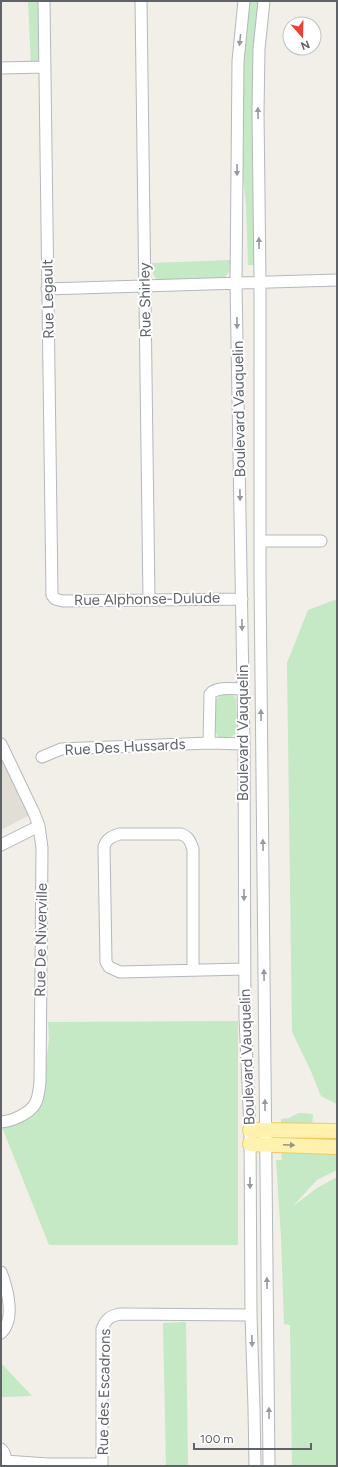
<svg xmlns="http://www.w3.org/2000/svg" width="338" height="1467" font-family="Figtree,sans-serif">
	<rect width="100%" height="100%" fill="#f1efe8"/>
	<path fill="#e1ded6" d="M1,744L34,813L1,830Z"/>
	<path fill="#c5e8c5" d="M28,1H44L45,67H31Z
		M249,1H260C248,88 253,177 255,265H248L246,204L243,177L242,92V73Z
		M230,260V271L224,278L158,281L153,274L152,263Z
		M337,599V1104L321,1096L310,1069L292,1032L287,663L308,610Z
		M223,694H231L235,697L236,700L237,730L235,734L229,739C224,739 220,739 217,735C214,731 213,704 216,700C217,697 220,695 223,694Z
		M238,1021V1245H49L2,1127L41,1103L49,1039L48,1022Z
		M299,1113L313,1114L312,1126L281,1125V1119L289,1118Z
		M281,1151L337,1152V1170L317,1180L292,1207L317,1188L337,1177V1466H292L290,1325L284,1324L281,1237L276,1160H282Z
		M186,1322L188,1466H166L163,1323Z
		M1,1363L32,1396L1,1397Z"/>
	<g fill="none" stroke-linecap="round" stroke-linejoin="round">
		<g stroke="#b5b8bc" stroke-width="13">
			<path id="minor" d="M44,1L52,595L55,599L63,601L242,599
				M141,1L149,599
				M244,1L238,61L236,284L244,744L245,1018L250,1130L251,1315L254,1408L255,1466
				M264,1L259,49L258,111L260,282V578L269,1466
				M1,68L45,67
				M47,289L337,280
				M260,541H321
				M209,743L210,694C217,686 233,689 243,689
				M1,744L34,813L39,826L42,848L40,1082C39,1089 39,1097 35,1104C29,1114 12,1121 1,1122
				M42,757L61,749L209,743L244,744
				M1,845L39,826
				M193,970V849C190,841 189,837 181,834H119C111,837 106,839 104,847L106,962L109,967L120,972L244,969
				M1,1272C7,1287 16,1320 1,1333
				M1,1449C6,1454 7,1460 3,1466
				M5,1461L48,1464H102
				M102,1466V1329C106,1319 110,1316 120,1314L251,1315"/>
		</g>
		<g stroke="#f2c960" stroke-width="16">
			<path id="major" d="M250,1130L337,1131
				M250,1144L337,1147"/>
		</g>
		<use href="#minor" stroke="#fff" stroke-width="11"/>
		<use href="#major" stroke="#fff2af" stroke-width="14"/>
	</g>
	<defs><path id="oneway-solid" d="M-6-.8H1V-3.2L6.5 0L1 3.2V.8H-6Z"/></defs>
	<g fill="#979a9d">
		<use href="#oneway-solid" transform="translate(240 40) rotate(96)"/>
		<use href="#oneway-solid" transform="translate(258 113) rotate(-91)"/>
		<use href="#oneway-solid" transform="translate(237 170) rotate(90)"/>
		<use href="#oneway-solid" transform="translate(259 243) rotate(-91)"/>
		<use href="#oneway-solid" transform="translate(237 323) rotate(89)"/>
		<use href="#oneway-solid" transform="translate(240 495) rotate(89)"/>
		<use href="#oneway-solid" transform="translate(242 625) rotate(89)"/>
		<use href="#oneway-solid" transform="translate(261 715) rotate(-91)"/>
		<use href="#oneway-solid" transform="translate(263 845) rotate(-91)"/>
		<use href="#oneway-solid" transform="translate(244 895) rotate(90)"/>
		<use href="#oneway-solid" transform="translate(264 975) rotate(-91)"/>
		<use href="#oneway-solid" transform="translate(265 1105) rotate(-91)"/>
		<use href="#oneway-solid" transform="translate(250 1183) rotate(90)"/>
		<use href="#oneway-solid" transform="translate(267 1283) rotate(-91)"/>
		<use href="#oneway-solid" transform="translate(252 1341) rotate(88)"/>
		<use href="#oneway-solid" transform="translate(269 1413) rotate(-91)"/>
	</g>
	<use fill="#979581" href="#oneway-solid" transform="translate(289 1145) rotate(2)"/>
	<g text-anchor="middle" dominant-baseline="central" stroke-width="4" stroke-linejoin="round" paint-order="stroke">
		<g font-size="15" fill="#5f6368" stroke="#fff">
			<text transform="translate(48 299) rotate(-91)">Rue Legault</text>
			<text transform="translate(145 300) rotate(-91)">Rue Shirley</text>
			<text transform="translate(239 409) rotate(-91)">Boulevard Vauquelin</text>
			<text transform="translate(147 599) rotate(-1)">Rue Alphonse-Dulude</text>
			<text transform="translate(243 733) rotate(-90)">Boulevard Vauquelin</text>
			<text transform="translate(125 747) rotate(-3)">Rue Des Hussards</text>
			<text transform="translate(41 940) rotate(-89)">Rue De Niverville</text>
			<text transform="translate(247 1057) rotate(-92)">Boulevard Vauquelin</text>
			<text transform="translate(104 1392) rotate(-89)">Rue des Escadrons</text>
		</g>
	</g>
	<rect width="338" height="1467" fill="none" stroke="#5f6368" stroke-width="4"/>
	<g transform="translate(302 36) rotate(160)"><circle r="19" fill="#ffffff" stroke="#bfc1c3"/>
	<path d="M0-3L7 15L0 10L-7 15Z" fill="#ea4335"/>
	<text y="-6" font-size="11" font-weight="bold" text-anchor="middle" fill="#5f6368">N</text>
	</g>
	<path d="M194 1443v6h117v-6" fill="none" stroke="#5f6368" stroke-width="2"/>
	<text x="200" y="1443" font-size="12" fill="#5f6368" stroke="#ffffff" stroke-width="3" paint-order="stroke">100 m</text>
</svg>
